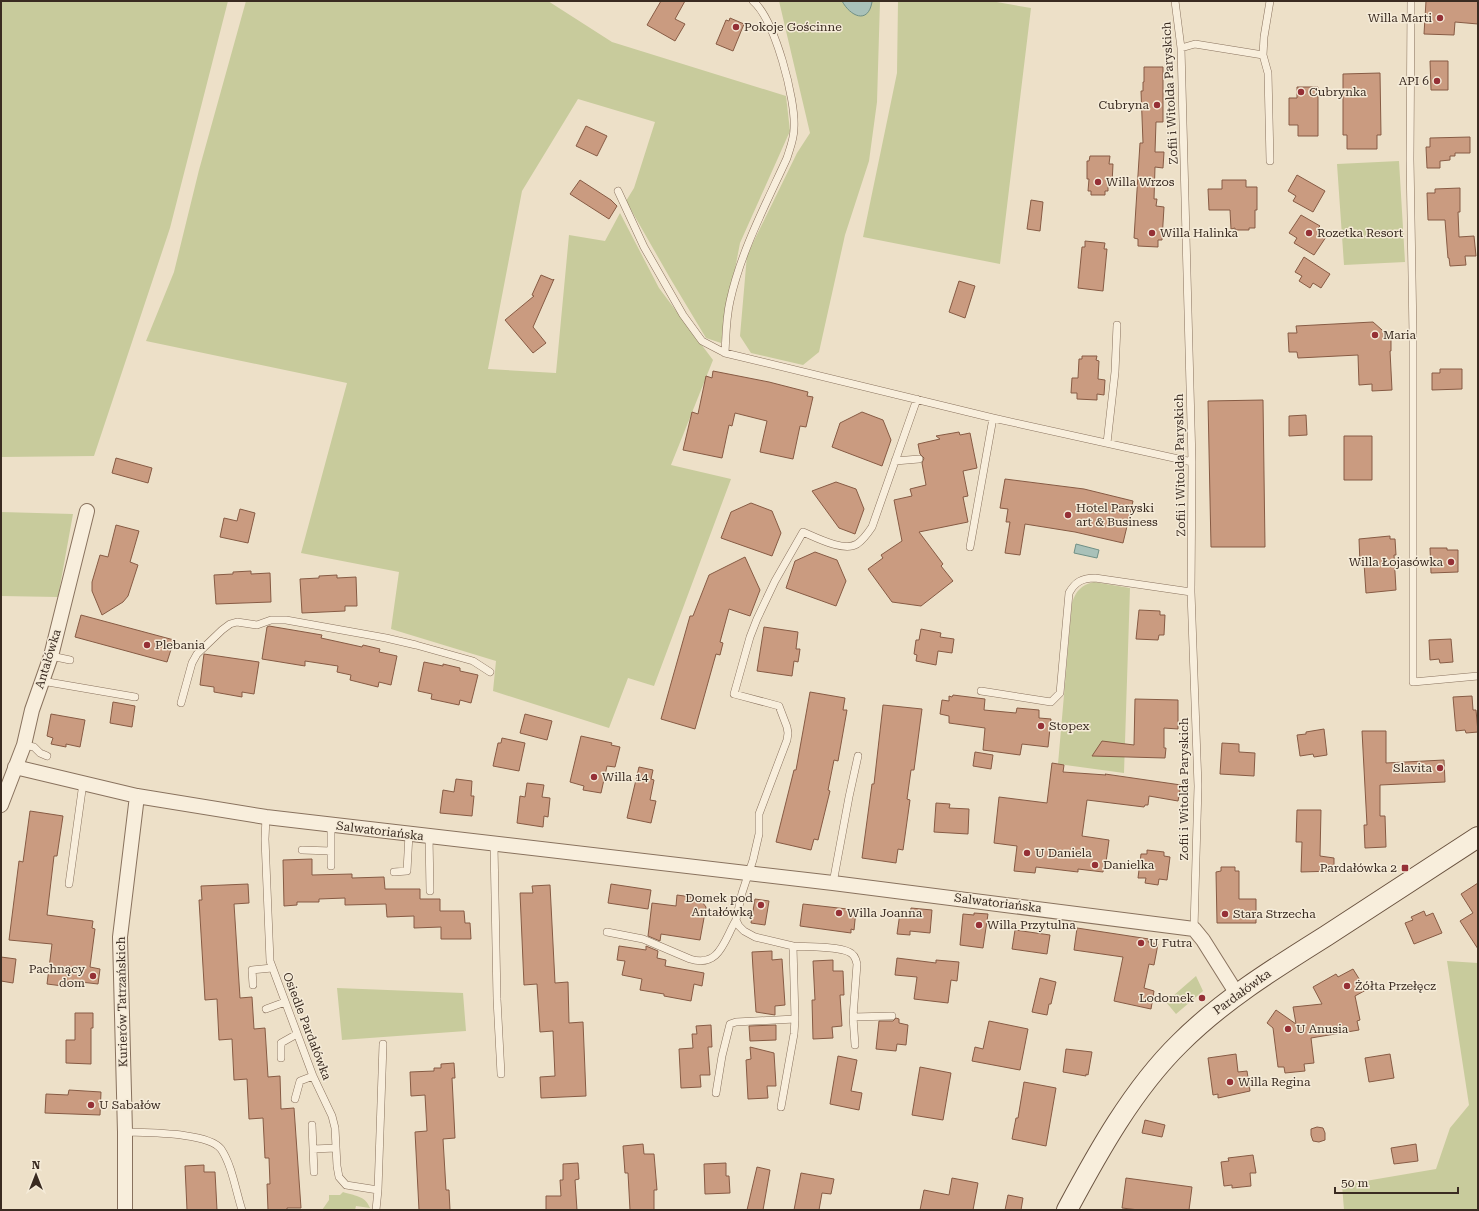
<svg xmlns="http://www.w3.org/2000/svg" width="1479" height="1211" font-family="'Roboto Serif',serif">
	<rect width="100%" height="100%" fill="#ede0c8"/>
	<path fill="#c8cb9c" d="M1,1H228L170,228L94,456L1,457Z
		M246,1H548L612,42L786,96L790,131L740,243L721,343L706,338L670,278L626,201L634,188L655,122L578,99L522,191L488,369L556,373L569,235L605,241L620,213L659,288L713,360L671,465L731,479L654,686L628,678L609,728L493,691L496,661L391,629L399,572L301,553L347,383L146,341L174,272L199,170Z
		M779,1H880L877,102L869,161L845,235L819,352L803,365L751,353L740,336L747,255L797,153L810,133Z
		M898,1H991L1031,8L1000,264L863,237L897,73Z
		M1399,161L1405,262L1344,265L1337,164Z
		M1,512L73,514L58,597L1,596Z
		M1094,582L1130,588L1124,773L1058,764L1072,603C1076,591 1081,585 1094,582Z
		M1447,961L1478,963V1210H1344L1342,1185L1436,1169L1450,1128L1469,1105Z
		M1196,976L1203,991L1176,1014L1166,1002Z
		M337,988L463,993L466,1031L342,1040Z
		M343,1192C354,1196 365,1195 370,1208L356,1206L355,1210H322L329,1200V1195H340Z"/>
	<path fill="#a9c1b9" stroke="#709086" d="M842,1H872V2C868,25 850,16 842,1Z
		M1076,544L1099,550L1097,558L1074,553Z"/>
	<path fill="#ca9b80" stroke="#875b44" d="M661,1H685L675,19L685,24L675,41L647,25Z
		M1426,1H1478V24L1455,22L1454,35L1424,34Z
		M730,18L744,24L733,51L716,44L726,20L729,21Z
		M1430,61H1448V90H1431Z
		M1144,67H1163V122H1156L1155,152H1164L1163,168L1155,167L1154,199H1157L1156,206L1164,207L1162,240H1158V247L1138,246V239L1134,238L1140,143H1143L1141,91H1143V82H1144Z
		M1380,73L1381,135H1377V149H1347V135H1343V74Z
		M1297,87H1318V136H1298V125H1289V98H1297Z
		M586,126L607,136L597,156L576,146Z
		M1470,137V153H1455V156H1450V160L1440,161V168H1427L1426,147H1430V138Z
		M1090,156H1110L1109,164H1113L1112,184H1108V191H1105V195H1091V191H1088L1089,179H1087V161H1089Z
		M1297,175L1325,191L1313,212L1293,201L1296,196L1288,191Z
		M580,180L611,200L617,206L609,219L570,194Z
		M1222,180H1246V187H1257V210H1255V228H1249V230H1235V228L1231,229L1230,210H1209L1208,189H1222Z
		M1460,188V212H1458L1459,237L1474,236L1476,256H1465L1466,265L1450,266L1449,258H1448L1445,220H1428L1427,193H1435V189Z
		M1031,200L1043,202L1040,231L1027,229Z
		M1301,215L1320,226L1318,228L1328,234L1314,255L1294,243L1297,238L1289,233Z
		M1085,241L1105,243L1104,249H1107L1103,291L1078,288L1082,247H1085Z
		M1304,257L1330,274L1321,288L1313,283L1310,288L1299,281L1302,276L1295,272Z
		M541,275L553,280L554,279L533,327L546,343L533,353L505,320L534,296L532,295Z
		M959,281L975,286L965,318L949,312Z
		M1373,322L1391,338V351H1390L1392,390L1372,391V384L1359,385L1358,355L1298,358L1297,352H1289L1288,333H1297L1296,326Z
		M1082,356H1097L1096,360L1099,361L1098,379L1105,380L1104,395L1097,394V400L1077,399V393H1071L1072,378H1078L1079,359H1082Z
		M1440,369H1462V389L1432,390V373H1440Z
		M713,371L769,382L808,392L807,396L813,397L806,427L800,426L793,459L760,452L767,421L735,413L732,426L729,425L722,458L683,450L692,412L698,414L706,376L712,378Z
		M1263,400L1265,547H1211L1208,401Z
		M862,412L883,420L891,440L882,466L832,447L840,423Z
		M1306,415L1307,435L1289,436V416Z
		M959,432L960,435L970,433L977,468L963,471L968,496L963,497L968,522L919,532L943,564L941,566L953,581L921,606L892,602L868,569L883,558L881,555L902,541L894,500L912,496L910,489L926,485L922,463L924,458L920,454L918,444L940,439L936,436Z
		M1344,436H1372V480H1344Z
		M116,458L152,468L148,483L112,473Z
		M1005,479L1084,489L1133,501L1123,543L1075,532L1025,524L1020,555L1005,553L1010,522H1006L1008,509L1000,508Z
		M836,482L856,489L864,509L855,534L839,528L812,491Z
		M751,503L772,511L781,533L772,556L721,538L731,512Z
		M240,509L255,513L248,543L220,537L224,518L237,521Z
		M116,525L139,531L130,562L138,565L128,596L123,602L102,615L92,591V582L100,555L108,557Z
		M1390,536V539H1395L1396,555H1394L1396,590L1366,593L1364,563L1360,564L1359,539Z
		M1430,548H1447V550H1458V572L1431,573Z
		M815,552L837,560L846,581L836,606L786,588L795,561Z
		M745,557L760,590L750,616L729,609L720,642L723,643L720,655L716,654L695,729L661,719L690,616H693L709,575Z
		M251,571V574L270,573L271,602L216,604L214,575L233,574V572Z
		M337,575V578L356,577L357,606H345V611L302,613L300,579L319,578V576Z
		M1139,610L1160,611V615H1165L1164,635H1159L1158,640L1136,639Z
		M81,615L174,640L167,662L75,637Z
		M269,626L322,635L321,638L362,647L363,645L380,649L379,652L397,656L391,685L379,682L378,687L350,680L351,675L337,672L338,666L305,661V666L262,659L267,627Z
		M764,627L798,632L796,649H800L799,656L798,662L794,661L792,676L757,671Z
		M921,629L941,633L940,637L954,639L952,653L938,651L936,665L916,661L917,655L914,654L916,640H919Z
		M1451,639L1453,662L1440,663L1439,659L1430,660L1429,640Z
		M204,654L259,662L254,694L242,692V697L214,692V687L200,685Z
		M424,662L443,666V664L460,668V671L478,675L471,703L460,700L459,705L431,699L432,694L418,691Z
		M810,692L845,698L843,710H847L838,761L834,760L828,790L830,791L818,840L814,839L811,850L776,842L794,770H796Z
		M953,695L985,699L984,710L1016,713L1017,708L1039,710V718L1051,719L1048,747L1022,744L1020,755L983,750L985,728L949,723V716L940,714L942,700L949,701V696L952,697Z
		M1472,696L1473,710H1476L1478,732L1466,733L1465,730L1456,731L1453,697Z
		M1135,699L1178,700V729L1164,728V748H1166L1165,758L1092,756L1102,741L1134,745Z
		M113,702L135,706L132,727L110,723Z
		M883,705L922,709L914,770H911L907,799L910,800L903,850L898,849L896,863L862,858L872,784H874Z
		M51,714L85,720L80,747L66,744V747L51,744L53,738L47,736Z
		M525,714L552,721L547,740L520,733Z
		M1324,729L1327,755L1314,757L1313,754L1300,756L1297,735L1306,734V732Z
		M1362,731H1386V763L1444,760L1445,782L1380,785V816H1385L1386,847L1365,848L1364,825H1367Z
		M581,736L612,743L611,745L620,747L615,767L607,766L601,793L583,790L584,786L570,782Z
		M502,738L525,743L519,771L493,766L498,743H501Z
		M1222,743L1239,744V752L1255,753L1254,776L1220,774Z
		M975,752L993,755L991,769L973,766Z
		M1052,763L1064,765L1063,772L1106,775L1105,774L1181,785L1178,801L1149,796L1148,805H1145L1144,807L1087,800L1082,836L1109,840L1106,862H1105L1103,872L1078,869V872L1036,867L1035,873L1014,871L1017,846L994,843L999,797L1047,803Z
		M639,767L653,770L651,779L654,780L650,800L656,801L651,823L627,818Z
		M456,779L472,781L471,796H474L472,816L440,813L443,790L454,792Z
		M527,783L544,785L542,797L550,798L548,817L544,816L543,827L517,823L520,796L525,797Z
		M936,803L950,804L949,808L969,809L968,834L934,832Z
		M1297,810H1321L1320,856L1334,858V871L1301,872L1302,842H1296Z
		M30,811L63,816L57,856H54L47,915L93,921L92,928L95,929L90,967L100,969L98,984L72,981L71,987L47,984L52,944L9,940L19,861L23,862Z
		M1147,850L1164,852V856L1170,857L1167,880L1159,879L1158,885L1145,883L1146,878H1138L1141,854H1147Z
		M312,859V875L352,874V878L384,877L385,889H420V899H440V911H464L465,923H470L471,939H441V927L414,928V916L387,917L386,904L345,905V898L319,899V902H297V905L284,906L283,860Z
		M1221,867H1235V871H1239V899H1256V923H1217L1216,872L1221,871Z
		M1478,883V949L1460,921L1473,913L1461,894Z
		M248,884L249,903L234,904L240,998L252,997L254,1029L265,1028L268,1077L280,1076L281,1109L294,1108L301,1208H287V1210H268L267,1184H270L269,1158H265L263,1118L249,1119L247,1079L234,1080L232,1039L219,1040L217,999L205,1000L199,900H202L201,886Z
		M611,884L651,890L648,909L608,903Z
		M550,885L555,983L568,982L569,1023L583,1022L586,1096L541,1098L540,1077L555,1076L553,1031L540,1032L537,984L524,985L520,893H533L532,886Z
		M677,895L699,898L706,907L700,940L661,934L660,941L648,936L652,903L676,906Z
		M755,899L769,901L765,925L751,923Z
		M803,904L856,910L854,930L851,929V933L800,926Z
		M911,908L932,910L930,933L910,931V935L897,934L900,913L910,914Z
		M1424,911L1426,916L1433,913L1442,933L1414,944L1405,923L1413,920L1411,917Z
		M974,913L988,914L983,948L960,945L963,914L974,915Z
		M1077,928L1149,939L1148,942L1158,944L1154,965L1149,964L1144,988L1154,991L1151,1009L1114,1001L1123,957L1074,950Z
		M1015,930L1050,935L1047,954L1012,949Z
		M619,946L646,950V946L658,951L657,958L666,960L665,966L704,973L702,986L694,984L691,1001L664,996V994L640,990L642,979L622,975L625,961L617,960Z
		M772,951V960L782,959L783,975L785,1005L775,1006V1015L756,1012L753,969L752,952Z
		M1,957L16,959L13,983L1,981Z
		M897,958L936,963V960L959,962L957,981L951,980L948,1003L914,999L917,977L895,975Z
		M833,960V971H843L844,995H840L842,1026L832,1027L833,1038L813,1039L812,1000H815L813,961Z
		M1353,969L1366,990L1355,996L1360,1020L1357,1021L1359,1030L1311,1038L1314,1063L1304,1064L1305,1071L1285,1073L1284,1067H1278L1273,1028L1267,1023L1276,1010L1296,1024L1293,1007L1322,1004L1313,987L1336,974L1338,977Z
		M1040,978L1056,982L1051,1004H1049L1047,1015L1032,1012Z
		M75,1013H93V1028H91V1064L66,1063V1040H75Z
		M896,1018L899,1019V1023L908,1025L906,1045L897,1044L896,1051L876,1049L879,1021H893Z
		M989,1021L1028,1029L1020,1070L972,1061L975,1047L983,1049Z
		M711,1025L712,1047H708L710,1075H700L701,1087L681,1088L679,1049L693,1048L692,1034H697L696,1026Z
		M776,1025V1040L750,1041L749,1026Z
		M750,1047L774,1053L776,1086H767L768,1098L748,1099L746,1060L751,1059Z
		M1066,1049L1092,1052L1088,1075L1086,1074V1076L1063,1072Z
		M1236,1054L1238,1072L1247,1071L1250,1091L1218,1098V1094L1213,1095L1208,1058Z
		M1390,1054L1394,1078L1369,1082L1365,1058Z
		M838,1056L857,1060L851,1091L862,1093L859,1110L830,1104Z
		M454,1063L455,1078H452L455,1138L443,1139L446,1190H449L450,1210H419L415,1132L427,1131L425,1095L411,1096L410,1072L434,1071V1068H441V1064Z
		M920,1067L951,1073L943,1120L912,1115Z
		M1024,1082L1056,1088L1046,1146L1012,1139L1016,1118H1018Z
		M69,1090L101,1092L100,1115L45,1113L46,1094L68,1095Z
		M1145,1120L1165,1125L1162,1137L1142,1133Z
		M1317,1127L1323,1128L1325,1133V1140L1319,1142L1313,1141L1311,1135V1129Z
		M643,1144L644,1154H654L657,1190H654V1210H630L628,1173H625L623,1146Z
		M1416,1144L1418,1161L1394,1164L1391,1148Z
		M1253,1155L1256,1173H1250L1251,1186L1232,1188V1185L1224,1186L1221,1162L1229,1161L1228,1158Z
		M578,1163L579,1179L575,1180L577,1210H546V1196H561L560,1180H563V1164Z
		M726,1163V1176H729L730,1193L705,1194L704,1164Z
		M204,1165V1172H215L217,1210H187L185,1166Z
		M757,1167L770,1170L763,1210H747Z
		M801,1173L834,1179L831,1194L822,1193L819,1210H794Z
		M952,1178L978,1183L973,1210H920L924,1190L949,1195Z
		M1126,1178L1192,1187L1189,1210H1139L1122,1208Z
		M1008,1195L1023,1198L1021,1210H1005Z"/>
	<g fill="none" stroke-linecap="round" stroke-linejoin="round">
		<g stroke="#89725e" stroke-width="8">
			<path id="lane" d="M1175,1L1181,48L1192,462L1191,592L1198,786L1194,929
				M1411,1L1410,159L1413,335V682L1478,676
				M1181,48L1195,44L1263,55L1268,73L1270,161
				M1263,55L1264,37L1270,1
				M618,191L644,247L683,315L702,341L725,353L993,418L1192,462
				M725,353C726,336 726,318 730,301C741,251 766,204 787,158C790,148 794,139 794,128C796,100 775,20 753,1
				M1107,443L1115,372L1117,325
				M895,461L919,459
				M970,547L993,418
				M51,656L70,660
				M42,681L135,697
				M981,691L1051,702L1060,693L1069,593C1075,582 1082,578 1095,578L1191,592
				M181,703L192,663L197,654L222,630L230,624L237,622L257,625L271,620H286L386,638L416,645L473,661L490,672
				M24,745L34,747L40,753L47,756
				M266,817L265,839L270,961L313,1076L332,1116L335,1128L337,1166L339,1177L346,1185L378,1190
				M429,836L430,891
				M494,845L497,999L501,1074
				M302,850L331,851
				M331,866V825
				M394,872L407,871L409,834
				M833,883L849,797L858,756
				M69,884L83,783
				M607,932L643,939L690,959C720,968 724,940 736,920
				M792,946C806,947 837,946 849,952C854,954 856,959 857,964L853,1017L855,1045
				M253,985L252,970L272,968
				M266,1009L285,1002
				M853,1017L892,1016
				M281,1058V1043L297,1034
				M716,1093L722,1056L730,1024L736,1022L795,1019L793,946L755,937L744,931L739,926L736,920L742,893L753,860L759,834V814L787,740L788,733L787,727L779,706L734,694L750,637L757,619L775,581L803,532C817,538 844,552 857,544C863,540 868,533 872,527L917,399
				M295,1099L300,1081L313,1076
				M781,1107L794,1034L795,1019
				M312,1125L313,1149L336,1148
				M125,1132C146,1133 208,1132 221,1149C232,1165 236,1192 242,1210
				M313,1149L314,1172
				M376,1210L378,1190L383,1044"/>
		</g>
		<g stroke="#89725e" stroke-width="16">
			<path id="street" d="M15,767L137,796L266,817L833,883L1194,929L1203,940L1237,994
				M1,805L24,745L32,710L51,656L87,511
				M125,1210V1132L120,937L137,796"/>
		</g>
		<g stroke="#6b5441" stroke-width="22">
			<path id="secondary" d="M1067,1210C1098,1152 1133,1089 1180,1043C1223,1000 1275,968 1326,936C1377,903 1427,870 1478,837"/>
		</g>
		<use href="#lane" stroke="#f8eedc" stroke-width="7"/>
		<use href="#street" stroke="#f8eedc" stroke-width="14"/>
		<use href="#secondary" stroke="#f8eedc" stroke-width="20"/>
	</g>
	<g fill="#953036" stroke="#f5ebd8" stroke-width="1.5">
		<circle cx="1440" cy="18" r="4"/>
		<circle cx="736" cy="27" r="4"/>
		<circle cx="1437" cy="81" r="4"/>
		<circle cx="1301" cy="92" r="4"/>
		<circle cx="1157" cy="105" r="4"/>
		<circle cx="1098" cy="182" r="4"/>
		<circle cx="1152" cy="233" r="4"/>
		<circle cx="1309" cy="233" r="4"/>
		<circle cx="1375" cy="335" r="4"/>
		<circle cx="1068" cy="515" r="4"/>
		<circle cx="1451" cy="562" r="4"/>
		<circle cx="147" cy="645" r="4"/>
		<circle cx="1041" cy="726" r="4"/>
		<circle cx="1440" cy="768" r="4"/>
		<circle cx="594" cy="777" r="4"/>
		<circle cx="1027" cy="853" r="4"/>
		<circle cx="1095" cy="865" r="4"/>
		<rect x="1401" y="864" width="8" height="8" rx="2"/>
		<circle cx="761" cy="905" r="4"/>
		<circle cx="839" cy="913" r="4"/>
		<circle cx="1225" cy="914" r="4"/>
		<circle cx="979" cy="925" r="4"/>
		<circle cx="1141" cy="943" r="4"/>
		<circle cx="93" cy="976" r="4"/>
		<circle cx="1347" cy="986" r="4"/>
		<circle cx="1202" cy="998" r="4"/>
		<circle cx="1288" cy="1029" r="4"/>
		<circle cx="1230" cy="1082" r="4"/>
		<circle cx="91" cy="1105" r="4"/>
	</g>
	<g text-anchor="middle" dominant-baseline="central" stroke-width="3" stroke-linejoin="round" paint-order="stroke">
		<g font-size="12" fill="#3a2b21" stroke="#f5ebd8" text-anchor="start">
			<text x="1432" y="18" text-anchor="end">Willa Marti</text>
			<text x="744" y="27">Pokoje Gościnne</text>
			<text x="1429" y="81" text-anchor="end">API 6</text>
			<text x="1309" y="92">Cubrynka</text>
			<text x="1149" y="105" text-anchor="end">Cubryna</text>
			<text x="1106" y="182">Willa Wrzos</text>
			<text x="1160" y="233">Willa Halinka</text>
			<text x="1317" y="233">Rozetka Resort</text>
			<text x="1383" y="335">Maria</text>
			<text x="1076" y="508">Hotel Paryski<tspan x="1076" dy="14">art &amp; Business</tspan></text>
			<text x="1443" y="562" text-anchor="end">Willa Łojasówka</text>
			<text x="155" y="645">Plebania</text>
			<text x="1049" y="726">Stopex</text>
			<text x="1432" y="768" text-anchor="end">Slavita</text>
			<text x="602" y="777">Willa 14</text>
			<text x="1035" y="853">U Daniela</text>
			<text x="1103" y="865">Danielka</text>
			<text x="1397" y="868" text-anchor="end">Pardałówka 2</text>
			<text x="753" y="898" text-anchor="end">Domek pod<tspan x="753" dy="14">Antałówką</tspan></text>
			<text x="847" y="913">Willa Joanna</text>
			<text x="1233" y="914">Stara Strzecha</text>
			<text x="987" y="925">Willa Przytulna</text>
			<text x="1149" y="943">U Futra</text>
			<text x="85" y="969" text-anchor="end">Pachnący<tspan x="85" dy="14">dom</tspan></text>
			<text x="1355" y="986">Żółta Przełęcz</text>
			<text x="1194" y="998" text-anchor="end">Lodomek</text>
			<text x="1296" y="1029">U Anusia</text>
			<text x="1238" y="1082">Willa Regina</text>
			<text x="99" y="1105">U Sabałów</text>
		</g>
		<g font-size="12" fill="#3a2b21" stroke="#f5ebd8">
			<text transform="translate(1170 93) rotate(-93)">Zofii i Witolda Paryskich</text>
			<text transform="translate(1180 465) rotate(-91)">Zofii i Witolda Paryskich</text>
			<text transform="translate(48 659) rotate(-73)">Antałówka</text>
			<text transform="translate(1184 789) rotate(-90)">Zofii i Witolda Paryskich</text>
			<text transform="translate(380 831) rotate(7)">Salwatoriańska</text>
			<text transform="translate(998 903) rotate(7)">Salwatoriańska</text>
			<text transform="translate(1242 992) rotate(-36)">Pardałówka</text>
			<text transform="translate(122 1002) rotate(-91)">Kurierów Tatrzańskich</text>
			<text transform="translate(307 1026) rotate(69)">Osiedle Pardałówka</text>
		</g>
	</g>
	<rect width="1479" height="1211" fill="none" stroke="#3a2b21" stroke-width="4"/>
	<g transform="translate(36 1175)" stroke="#f5ebd8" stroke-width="3" paint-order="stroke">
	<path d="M0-3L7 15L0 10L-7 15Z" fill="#3a2b21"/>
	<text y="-6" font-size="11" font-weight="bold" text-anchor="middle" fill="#3a2b21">N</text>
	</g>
	<path d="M1335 1187v6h123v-6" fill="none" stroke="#3a2b21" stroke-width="2"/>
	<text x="1341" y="1187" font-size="12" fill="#3a2b21" stroke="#f5ebd8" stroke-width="3" paint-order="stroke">50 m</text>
</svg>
